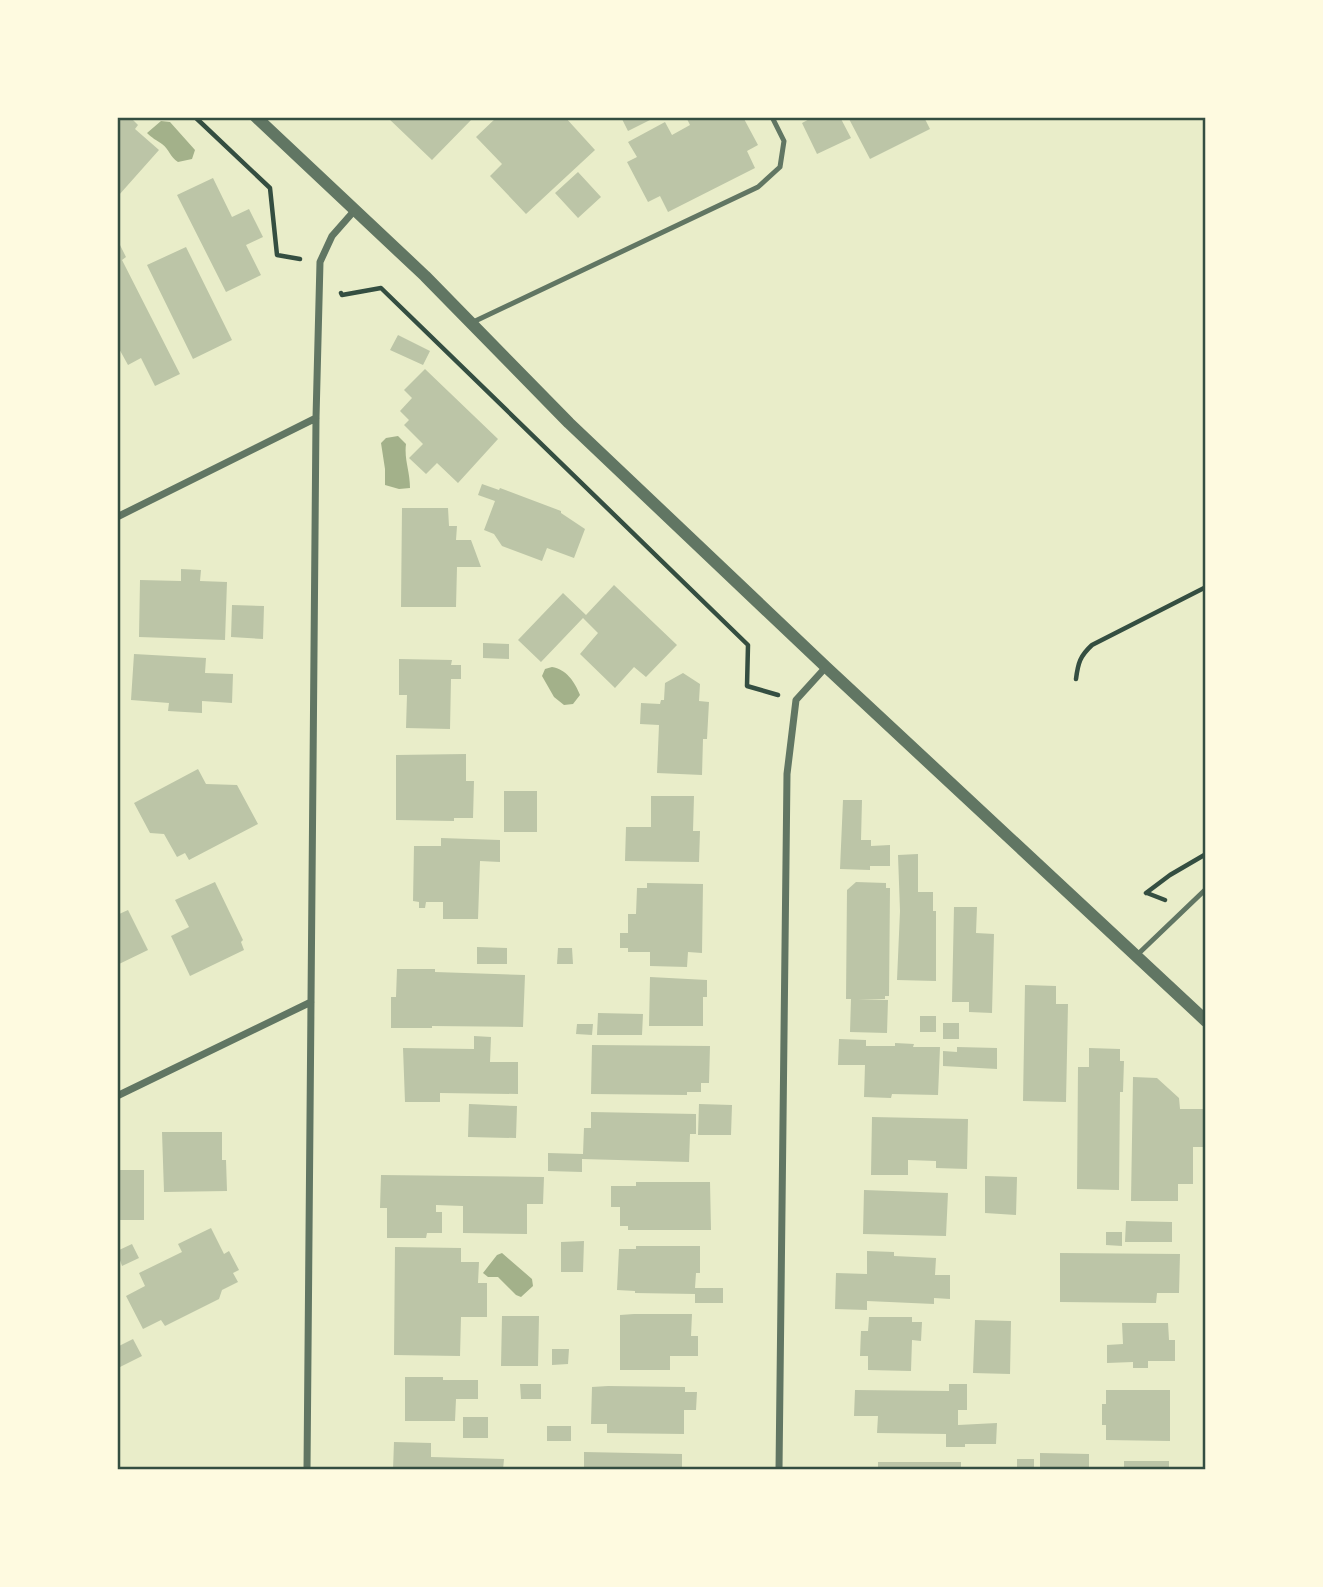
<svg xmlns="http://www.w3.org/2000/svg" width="1323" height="1587" font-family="'Asap Condensed',sans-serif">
	<rect width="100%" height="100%" fill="#e9edc9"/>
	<path fill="#a3b18a" d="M161,121L170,122L195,150L192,159L178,162C170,157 169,149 162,144C156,140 152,138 147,133Z
		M398,436L406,444C404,460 410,471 410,488L399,489L385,485V469L381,443L386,438Z
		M552,667C566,669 575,682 580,695L573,704L564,705L554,697L542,676L545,669Z
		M502,1253L532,1279L533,1286L521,1297L516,1295L498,1277H488L483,1273L497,1255Z"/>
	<path fill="#bcc5a7" d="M117,117H130L138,125L135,129L159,150L119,195Z
		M387,117H474L432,160Z
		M497,117H565L595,150L526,214L490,176L502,164L476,137Z
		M621,117H656L628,131Z
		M686,117H743L758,145L747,151L755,168L668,212L660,196L648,202L627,162L637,157L628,142L665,122L672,135L690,125Z
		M813,117H840L851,138L817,154L802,123Z
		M848,117H924L930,129L870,159Z
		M578,172L601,197L578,218L555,193Z
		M213,178L232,217L249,209L263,237L246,245L261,275L226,292L177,195Z
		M120,245L126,257L122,260L180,374L155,386L141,358L128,365L117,345V246Z
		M186,247L232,340L193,359L147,265Z
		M398,335L430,351L423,365L390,350Z
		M425,369L498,439L458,483L437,463L426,474L409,458L423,444L404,425L409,420L400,411L412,398L404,390Z
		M482,484L499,490L500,488L561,511V513L585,529L574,558L547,548L542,561L502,546L494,534L484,530L495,501L478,495Z
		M402,508H448L449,526H457L456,540H471L481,567H457L456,607H401Z
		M181,569L201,570L200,581L227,582L225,640L139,637L140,580L181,581Z
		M614,585L677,645L646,677L634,667L615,688L580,654L598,633L583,618L541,662L518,640L563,593L586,615Z
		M232,605L264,606L263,639L231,637Z
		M483,643L509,644V659L483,658Z
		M134,654L206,658L205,673L233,674L232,703L202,701V713L168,711L169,703L131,700Z
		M399,659L452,660L451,665H461V679H451L450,729L406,728L407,695H399Z
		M683,673L700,684L699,701L709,702L707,739H703L702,775L657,773L659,725L640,724L641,703L660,704L661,700H664L665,683Z
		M466,754V781H474L473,818H454V821L396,820V755Z
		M198,769L206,784L237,785L258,824L189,860L185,853L177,857L164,834L150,833L134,803Z
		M504,791H537V832H504Z
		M651,796H694L693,831H700L699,862L625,861L626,827H651Z
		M843,800H862L861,840H871V846L890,845V866H870V870L840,869Z
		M441,838L500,840V862L480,861L478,919H443V902H426L425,908H419V902L413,901L414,846H441Z
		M918,854V892H933V911H936V981L897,980L900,911L898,855Z
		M215,882L243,940L241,942L244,950L190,976L171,936L189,927L175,900Z
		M856,882L886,883V888H890L889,996H885V999H858L888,1000L887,1033L850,1032L851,999H846L847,890Z
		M647,883L703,884L702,953L688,952L687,967L650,966V952H628V948H620V933H628V914H636L637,888H647Z
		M954,907H977L976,933L994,934L992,1013L969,1012V1002H952Z
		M128,910L148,950L117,965V915Z
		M477,947L507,948V964H477Z
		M558,948H572L573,964H557Z
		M397,969H435V972L525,975L523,1027L432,1026V1028H391V997H396Z
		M650,977L707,980V997H703V1026H649Z
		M1025,985L1056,986V1004H1068L1066,1102L1023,1101Z
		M598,1013L643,1014L642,1035H597Z
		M920,1016H936V1032H920Z
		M943,1023H959V1039H943Z
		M577,1024H593L592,1035L576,1034Z
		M474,1036L491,1037L490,1062H518V1094L440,1093V1102H405L403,1048L474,1049Z
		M839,1039L866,1040V1046H895V1043L914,1044L913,1047H940L938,1095L892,1094L891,1098L864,1097L865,1065H838Z
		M592,1045L710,1046L709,1083H701V1092H687V1095L591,1094Z
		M957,1047L997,1048V1069L943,1066V1051L957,1052Z
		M1089,1048L1120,1049V1061H1124L1123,1092H1120L1119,1190L1077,1189L1078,1067H1089Z
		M1133,1077L1157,1078L1179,1098L1180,1109H1204L1203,1147H1193V1184H1178V1201H1131Z
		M469,1104L517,1106L516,1138L468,1137Z
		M699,1104L732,1105L731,1135H698Z
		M591,1112L696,1114V1134H690L689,1162L582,1159V1172L548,1171V1153L583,1154L584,1128H591Z
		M872,1117L968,1119L967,1169L936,1168V1161L908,1160V1175H871Z
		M162,1132H222V1160H226L227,1191L164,1192Z
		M117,1170H144V1220H117Z
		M381,1175L544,1177L543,1204H527V1234L463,1233V1206L436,1205V1212H442V1233H427L426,1238H387V1208H380Z
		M985,1176L1017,1177L1016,1215L985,1213Z
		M636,1182H710L711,1230H628V1226H620V1207H611V1186H636Z
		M864,1190L948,1193L946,1236L863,1234Z
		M1126,1221L1172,1222V1242H1125Z
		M211,1228L224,1254L229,1251L239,1270L233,1273L238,1282L222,1290L219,1299L165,1326L161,1320L143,1329L126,1296L145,1286L139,1273L182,1252L178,1244Z
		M1106,1232H1122V1246L1106,1245Z
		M584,1241L583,1272H561V1242Z
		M132,1244L139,1258L122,1266L117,1251Z
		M636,1246H700V1273H696L695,1288H723V1303H695V1294L635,1293V1291L617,1290L619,1249H636Z
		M395,1247L461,1248V1262H479L478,1283H487V1317H461L460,1356L394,1355Z
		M867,1251L894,1252V1256L936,1258L935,1275H950V1299L934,1298V1304L867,1301V1310L835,1309L836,1273L867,1274Z
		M1060,1253L1180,1254L1179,1293H1157L1156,1303L1060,1302Z
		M634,1314H692L691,1336H698V1356H670V1370H620V1315Z
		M502,1316H539L538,1366H501Z
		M869,1317H912V1322H922L921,1341L912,1340L911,1371L868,1370V1356H860L861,1331H868Z
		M975,1320L1011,1321L1010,1374L973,1373Z
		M1122,1323H1168L1169,1340H1175V1361H1148V1368H1133V1362L1107,1363V1345L1123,1344Z
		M133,1339L142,1356L118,1368L117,1347Z
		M552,1349H569L568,1364L552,1365Z
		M405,1377H443V1380H478V1399H456L455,1421H405Z
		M520,1384H541V1399H521Z
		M949,1384H967V1410H958V1425L997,1423L996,1444H965V1447H946V1434L877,1433L878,1416H854L855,1390L949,1391Z
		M608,1386L685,1387V1392H697L696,1410H684V1434L607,1433V1424H591L592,1387Z
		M1106,1390H1170V1441L1106,1440V1425H1102V1404H1106Z
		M463,1417H488V1438H463Z
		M547,1426H571V1441H547Z
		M394,1442L431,1443V1457L504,1459L503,1470H393Z
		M584,1452L682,1454V1470H584Z
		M1040,1453L1089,1454V1470H1040Z
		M1017,1459H1034V1470H1017Z
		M1124,1461H1169V1470H1124Z
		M878,1462H961V1470H878Z"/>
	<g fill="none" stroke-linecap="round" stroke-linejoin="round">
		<path stroke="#344e41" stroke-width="4.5" d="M195,117L270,188L277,255L300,259
			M341,293L342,295L381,288L748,645L747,686L778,695
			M1076,679C1078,663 1080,656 1092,645L1206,587
			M1146,893L1170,875L1206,854
			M1147,893L1165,900"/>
		<path stroke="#617663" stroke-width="5" d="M471,323L758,187L780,167L784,141L772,117
			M1136,956L1206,889"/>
		<path stroke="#617663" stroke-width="7" d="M117,517L316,418
			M117,1096L311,1002
			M307,1470L316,418L320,262L332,236L354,211
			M779,1470L787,774L796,700L826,667"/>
		<path stroke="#617663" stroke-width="12" d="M256,117L425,276L569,423L826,667L1206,1021"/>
	</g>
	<rect width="1323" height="1587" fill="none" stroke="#fefae0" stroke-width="238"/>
	<rect x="119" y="119" width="1085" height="1349" fill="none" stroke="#344e41" stroke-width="2.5"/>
</svg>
